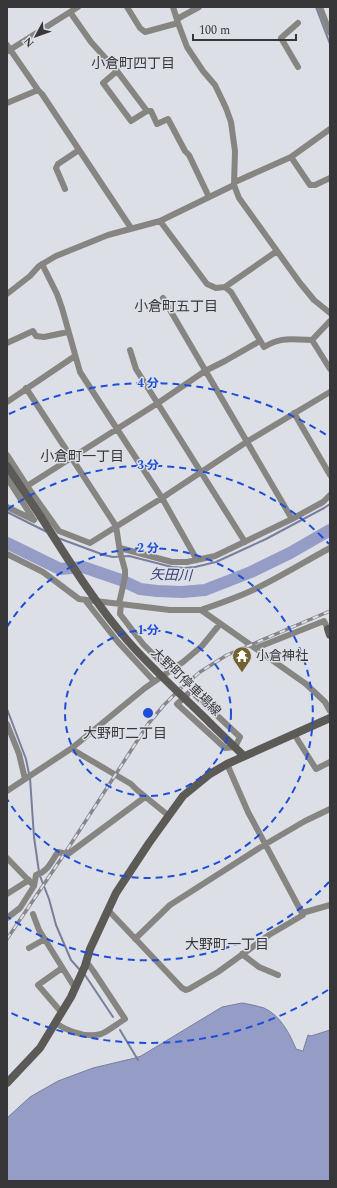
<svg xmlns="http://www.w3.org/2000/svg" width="337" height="1188" font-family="Spectral,'Noto Sans JP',serif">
	<rect width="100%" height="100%" fill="#dddfe6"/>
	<path fill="#959dc6" stroke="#797e9c" d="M242,1003C249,1004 257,1006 264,1008C280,1015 290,1034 296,1049L303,1051L308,1035L311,1036L330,1030V1181H7V1118L30,1097L58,1081L93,1068L135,1058L141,1056L222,1007Z"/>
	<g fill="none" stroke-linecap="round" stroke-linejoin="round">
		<path stroke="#797e9c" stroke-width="2" d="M316,7L330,44
			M7,512L47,532
			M58,538L104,555L113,557L129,556L172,567L184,568L195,567L216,562L266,539L324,508L330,504
			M7,709L26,759L29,774
			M30,778L34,837L39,872
			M40,876L49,899L56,925L71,960L80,970
			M85,975L113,1017
			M120,1030L138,1060"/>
		<path stroke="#959dc6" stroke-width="12" d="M7,543L60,569L83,567L121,580L140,589L157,591L182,592L205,590L251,572L290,553L330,530"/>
		<path stroke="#868582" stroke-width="6" d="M127,7L140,28L145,32L178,23
			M173,7L178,23L187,47L203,71L215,85L226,108L231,122L235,151L234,185L239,198L300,283L314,300L330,313
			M320,7L330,33
			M70,12L91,42L117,71L147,111H151L157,124L168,119L185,151L189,155L209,197
			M177,19L199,7
			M7,45L38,90L42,94L131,228
			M8,51L78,7
			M298,67L281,38L298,23
			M117,71L103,83L131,121L147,111
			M7,103L38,90
			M291,157L310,185H315L330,178
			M235,182L291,157L330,129
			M65,189L56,168L58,164L79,150
			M160,221L207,284L216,288L225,287L231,292L264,347C283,336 291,340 312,340L330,369
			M42,264L57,294L62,308L80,372L162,498L197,560
			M225,287L277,251
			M7,294L30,276L39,266L56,256L108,235L160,221L234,185
			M163,298L292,519
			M312,340L330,321
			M7,343L33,331L36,336L44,337L68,332
			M130,350L136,369L245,542
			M26,388L116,526L120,552L125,570V577L119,604
			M7,402L75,356
			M294,413L330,475
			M7,455L27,486L59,531L90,543L162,498L248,441L330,392
			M7,478L34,520
			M27,486L158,403L205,371L225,361L260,341
			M7,507L34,520
			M120,548L172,562H187L215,556L292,519L323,502L330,495
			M7,554L43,572L79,599L170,610H201L306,684L325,702L330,711
			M85,600L118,642L154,681
			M121,604L120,614L143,644L169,670
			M201,610C218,604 236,598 253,590C280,577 304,562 330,548
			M256,648L324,621L328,629L330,628
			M191,691L240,737L235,747L225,748L177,704Z
			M7,724L19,754L25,779
			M294,734L316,769L330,762
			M72,748L75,751L131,784L137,790L169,816
			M227,764L248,812L302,913
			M7,791L72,748L145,688L183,662L202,646L220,624
			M7,858L34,886L20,908L7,918
			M34,886L36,875C48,872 52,860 58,852L68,854L145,797
			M7,894L29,880
			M108,910L182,988L186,990L189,989L218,972L269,935L303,915L302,913L330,905
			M33,914L39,930L75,988
			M135,939L170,905L264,845L305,821L330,809
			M29,948L45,939
			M242,954L259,967L278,975
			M62,1013L38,985L62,968
			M55,1023C68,1031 86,1038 101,1034C107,1032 118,1023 125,1019L94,972L86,961"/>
		<path stroke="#5c5a56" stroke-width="8" d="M7,466L41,517
			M328,629L330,635
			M211,724L244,756
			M7,1083L40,1048L71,997L85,966L90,949L116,893L149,843L183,796L210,774L227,764L330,718"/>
		<g stroke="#86878c" stroke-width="3.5">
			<path id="rail" d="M7,939L65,853L148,724L164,705L181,688L200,672L227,655L330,611"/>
		</g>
		<use href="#rail" stroke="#dddfe6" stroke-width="2" stroke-dasharray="6" stroke-linecap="butt"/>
		<path stroke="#5c5a56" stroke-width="8" d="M41,517C68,559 94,602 127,640C153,670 183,696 211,724"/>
	</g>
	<g fill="none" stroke="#1d4ed8" stroke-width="2" stroke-dasharray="7 5">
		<circle cx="148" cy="713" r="83"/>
		<path d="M7 627A165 165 0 1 1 7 799"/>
		<path d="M329 882A248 248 0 0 1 8 917M8 509A248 248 0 0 1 329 544"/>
		<path d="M328 990A330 330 0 0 1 9 1012M9 414A330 330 0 0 1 328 436"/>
	</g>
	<defs>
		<g id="temple-pin" transform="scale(1)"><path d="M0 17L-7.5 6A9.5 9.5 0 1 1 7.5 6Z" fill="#74612f" stroke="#dddfe6"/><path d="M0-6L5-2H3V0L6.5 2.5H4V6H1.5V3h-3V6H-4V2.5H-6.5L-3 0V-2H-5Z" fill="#fff"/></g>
	</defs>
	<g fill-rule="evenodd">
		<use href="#temple-pin" x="242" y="656"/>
	</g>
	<g text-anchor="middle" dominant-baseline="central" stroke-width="3" stroke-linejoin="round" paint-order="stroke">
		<g font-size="13" fill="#37373a" stroke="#dddfe6" text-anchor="start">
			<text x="256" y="656">小倉神社</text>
		</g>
		<g font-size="13" fill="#37373a" stroke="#dddfe6">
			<text transform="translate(186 682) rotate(44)">大野町停車場線</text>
		</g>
		<g font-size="14" fill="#37373a" stroke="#dddfe6">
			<text x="133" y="63">小倉町四丁目</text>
			<text x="176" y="306">小倉町五丁目</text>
			<text x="82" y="456">小倉町一丁目</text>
			<text x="125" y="733">大野町二丁目</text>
			<text x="227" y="944">大野町一丁目</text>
		</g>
		<g font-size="14" font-style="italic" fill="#394076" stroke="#dddfe6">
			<text transform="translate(171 575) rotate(2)">矢田川</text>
		</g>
	</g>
	<circle cx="148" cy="713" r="6" fill="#1d4ed8" stroke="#dddfe6" stroke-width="2"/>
	<g font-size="12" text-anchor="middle" font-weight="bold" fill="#1d4ed8" stroke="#dddfe6" stroke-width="3" stroke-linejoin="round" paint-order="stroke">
		<text x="148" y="387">4 分</text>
		<text x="148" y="469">3 分</text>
		<text x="148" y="552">2 分</text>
		<text x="148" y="634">1 分</text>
	</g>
	<rect width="337" height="1188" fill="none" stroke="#37373a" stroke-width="16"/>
	<g transform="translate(36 36) rotate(229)" stroke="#dddfe6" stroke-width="3" paint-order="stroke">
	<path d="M0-3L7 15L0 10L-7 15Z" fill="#37373a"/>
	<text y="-6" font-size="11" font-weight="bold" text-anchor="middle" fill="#37373a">N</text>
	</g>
	<path d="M193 34v6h103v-6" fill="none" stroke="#37373a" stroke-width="2"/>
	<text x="199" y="34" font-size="12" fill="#37373a" stroke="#dddfe6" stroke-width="3" paint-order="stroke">100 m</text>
</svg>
